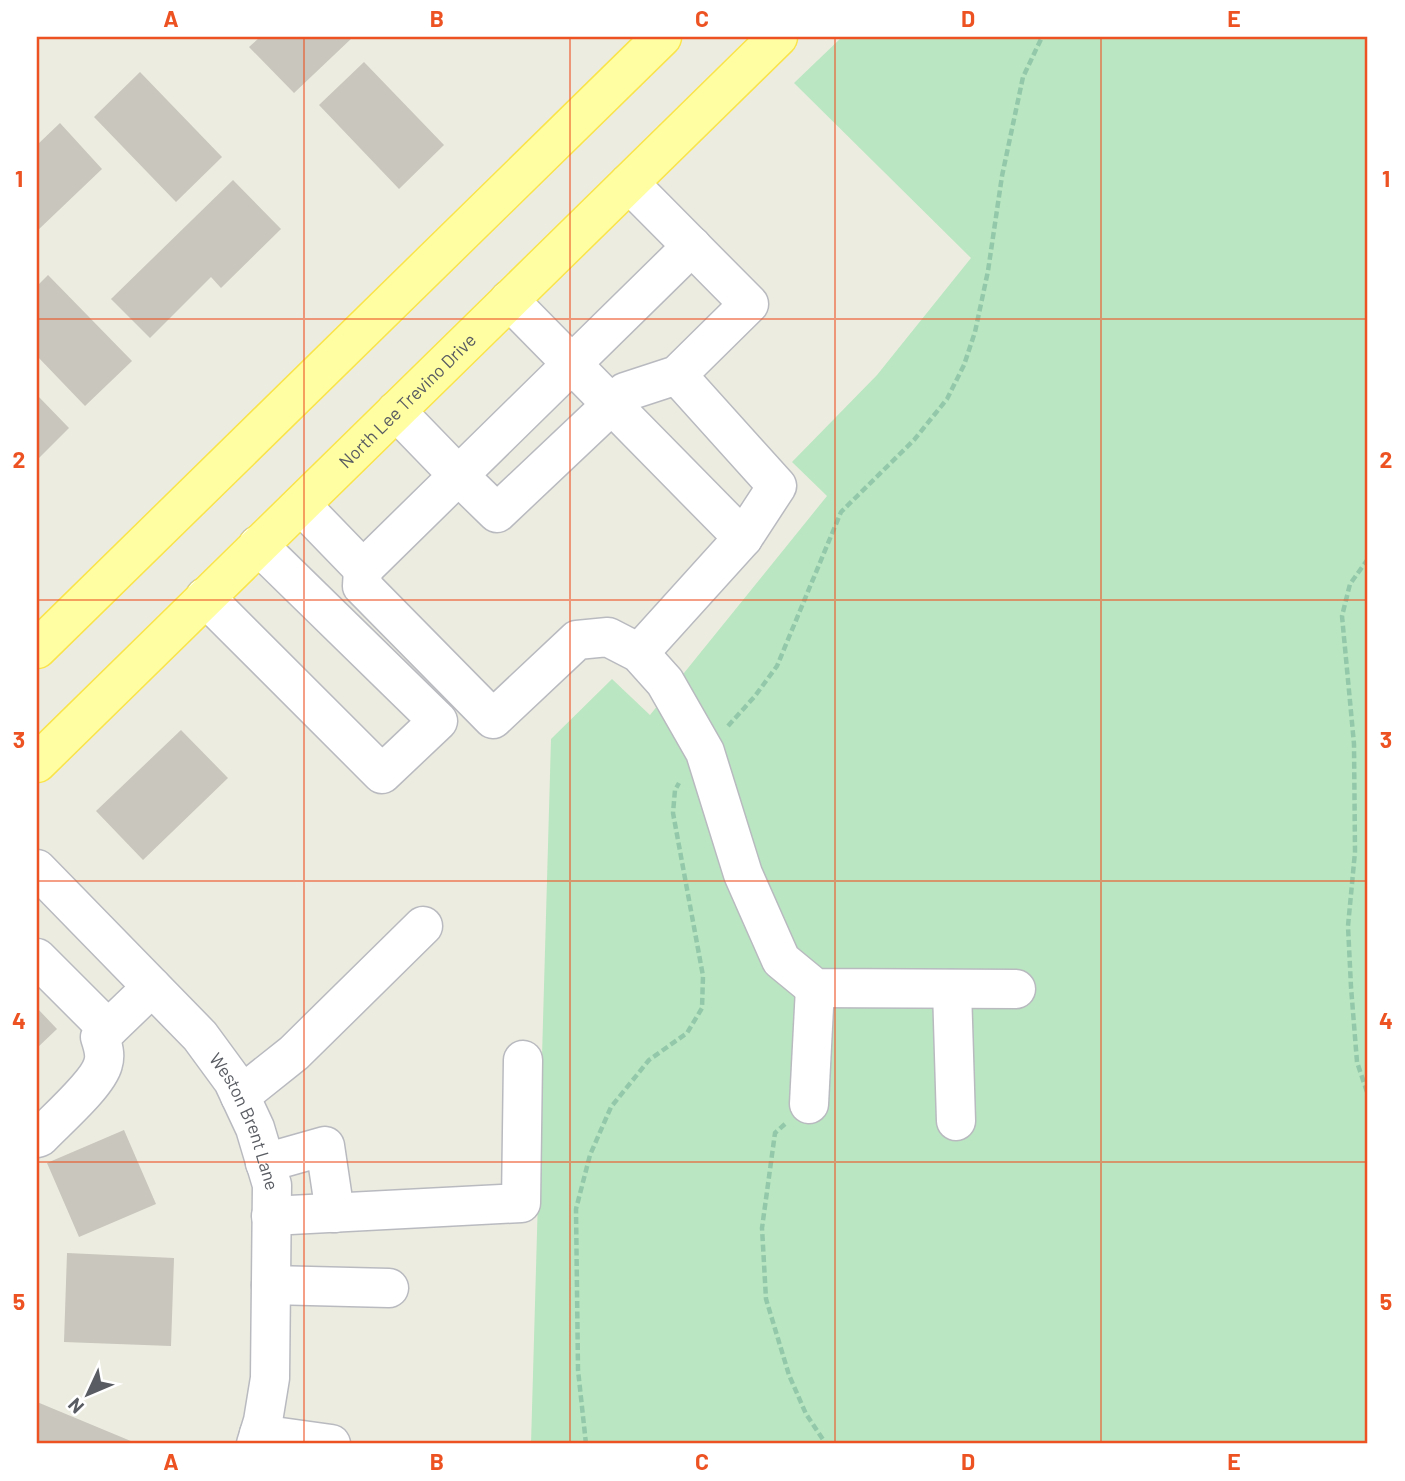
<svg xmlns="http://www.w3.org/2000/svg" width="1405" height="1481" font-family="Barlow,sans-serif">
	<rect width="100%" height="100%" fill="#edece0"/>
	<path fill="#bae7c1" d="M842,37H1368V1444H531L551,739L612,679L650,715L827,496L792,462L877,375L971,258L794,83Z"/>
	<path fill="#c8c6bd" d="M260,37H353L294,93L249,47Z
		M364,62L444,145L399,189L319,105Z
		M140,72L222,157L176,202L94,117Z
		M60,123L102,169L37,231V145Z
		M233,180L281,229L221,288L211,277L150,338L111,299Z
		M48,275L132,361L85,406L37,356V286Z
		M37,395L69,428L37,460Z
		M181,730L228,778L143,860L96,811Z
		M37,1008L57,1029L37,1048Z
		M124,1130L156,1204L79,1237L47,1163Z
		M67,1253L174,1258L171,1346L64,1342Z
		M37,1402L138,1444H37Z"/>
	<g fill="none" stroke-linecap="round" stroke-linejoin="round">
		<g stroke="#b8bac0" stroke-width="41">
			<g id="minor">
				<path d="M692,246L363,569L362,586L493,719L577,640L608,637L639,653L665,682L705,752L743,874L781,960L815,988L1016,989"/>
				<path d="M509,300L743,538"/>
				<path d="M396,411L458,475L497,513L625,392L677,375L749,304L629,183"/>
				<path d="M301,505L363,569"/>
				<path d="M205,597L382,774L438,721L258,545"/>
				<path d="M639,653L743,538L777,486L677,375"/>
				<path id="s1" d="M37,869L200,1036L233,1081L255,1128L272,1185L270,1378L263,1421L256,1444"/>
				<path d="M37,958L108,1029"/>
				<path d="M952,989L956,1121"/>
				<path d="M240,1096L294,1053L423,926"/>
				<path d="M809,1104L815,988"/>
				<path d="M37,1138L40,1137C55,1121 98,1084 103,1064C106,1055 103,1046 100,1037L152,987"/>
				<path d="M265,1163L325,1146L335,1213"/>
				<path d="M271,1216L521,1203L523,1060"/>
				<path d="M271,1285L389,1288"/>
				<path d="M259,1434L331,1444"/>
			</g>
		</g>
		<g stroke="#fae44c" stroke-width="41">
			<g id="major">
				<path d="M37,649L662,37"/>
				<path id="s2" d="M37,763L778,37"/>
			</g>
		</g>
		<path stroke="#93c8aa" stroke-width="4.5" stroke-dasharray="7 3.5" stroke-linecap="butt" d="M1368,559L1350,584L1342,616L1354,744L1355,852L1348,926L1351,987L1357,1062L1368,1095
			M728,726L755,696L777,666L841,512L914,440L947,399L964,365L975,332L988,271L1002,176L1023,77L1042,37
			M785,1124L775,1133L762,1228L766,1299L789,1375L806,1414L826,1444
			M586,1444L578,1370L576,1209L590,1155L611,1107L649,1060L687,1033L702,1008L703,976L673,813L675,790L679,783"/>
		<use href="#minor" stroke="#fff" stroke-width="38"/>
		<use href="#major" stroke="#fffea3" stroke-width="38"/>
	</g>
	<path fill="none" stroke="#ec5222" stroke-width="2" stroke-opacity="0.55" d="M304,37V1444M570,37V1444M835,37V1444M1101,37V1444M37,319H1368M37,600H1368M37,881H1368M37,1162H1368"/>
	<g text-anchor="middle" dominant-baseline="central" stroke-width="5" stroke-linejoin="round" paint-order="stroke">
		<g font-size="18" fill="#595c62" stroke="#fff">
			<text stroke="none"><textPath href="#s2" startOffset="518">North Lee Trevino Drive</textPath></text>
			<text stroke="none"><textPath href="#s1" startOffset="331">Weston Brent Lane</textPath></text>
		</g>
	</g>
	<rect width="1405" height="1481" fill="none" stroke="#ffffff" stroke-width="77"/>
	<g transform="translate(88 1394) rotate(226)" stroke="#ffffff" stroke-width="5" paint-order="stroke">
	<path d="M0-5L12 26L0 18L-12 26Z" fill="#595c62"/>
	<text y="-10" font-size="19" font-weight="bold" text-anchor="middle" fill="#595c62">N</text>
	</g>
	<rect x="38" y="38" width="1328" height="1404" fill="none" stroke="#ec5222" stroke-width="2.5"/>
	<g font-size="23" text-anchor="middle" font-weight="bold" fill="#ec5222">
		<text x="171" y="27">A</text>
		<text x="437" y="27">B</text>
		<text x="702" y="27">C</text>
		<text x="968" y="27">D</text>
		<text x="1234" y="27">E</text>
		<text x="19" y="187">1</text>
		<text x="1386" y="187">1</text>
		<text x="19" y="468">2</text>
		<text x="1386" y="468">2</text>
		<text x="19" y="748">3</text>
		<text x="1386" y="748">3</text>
		<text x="19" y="1029">4</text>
		<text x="1386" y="1029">4</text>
		<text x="19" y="1310">5</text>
		<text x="1386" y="1310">5</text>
		<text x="171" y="1470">A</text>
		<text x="437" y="1470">B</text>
		<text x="702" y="1470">C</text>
		<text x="968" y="1470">D</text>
		<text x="1234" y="1470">E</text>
	</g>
</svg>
